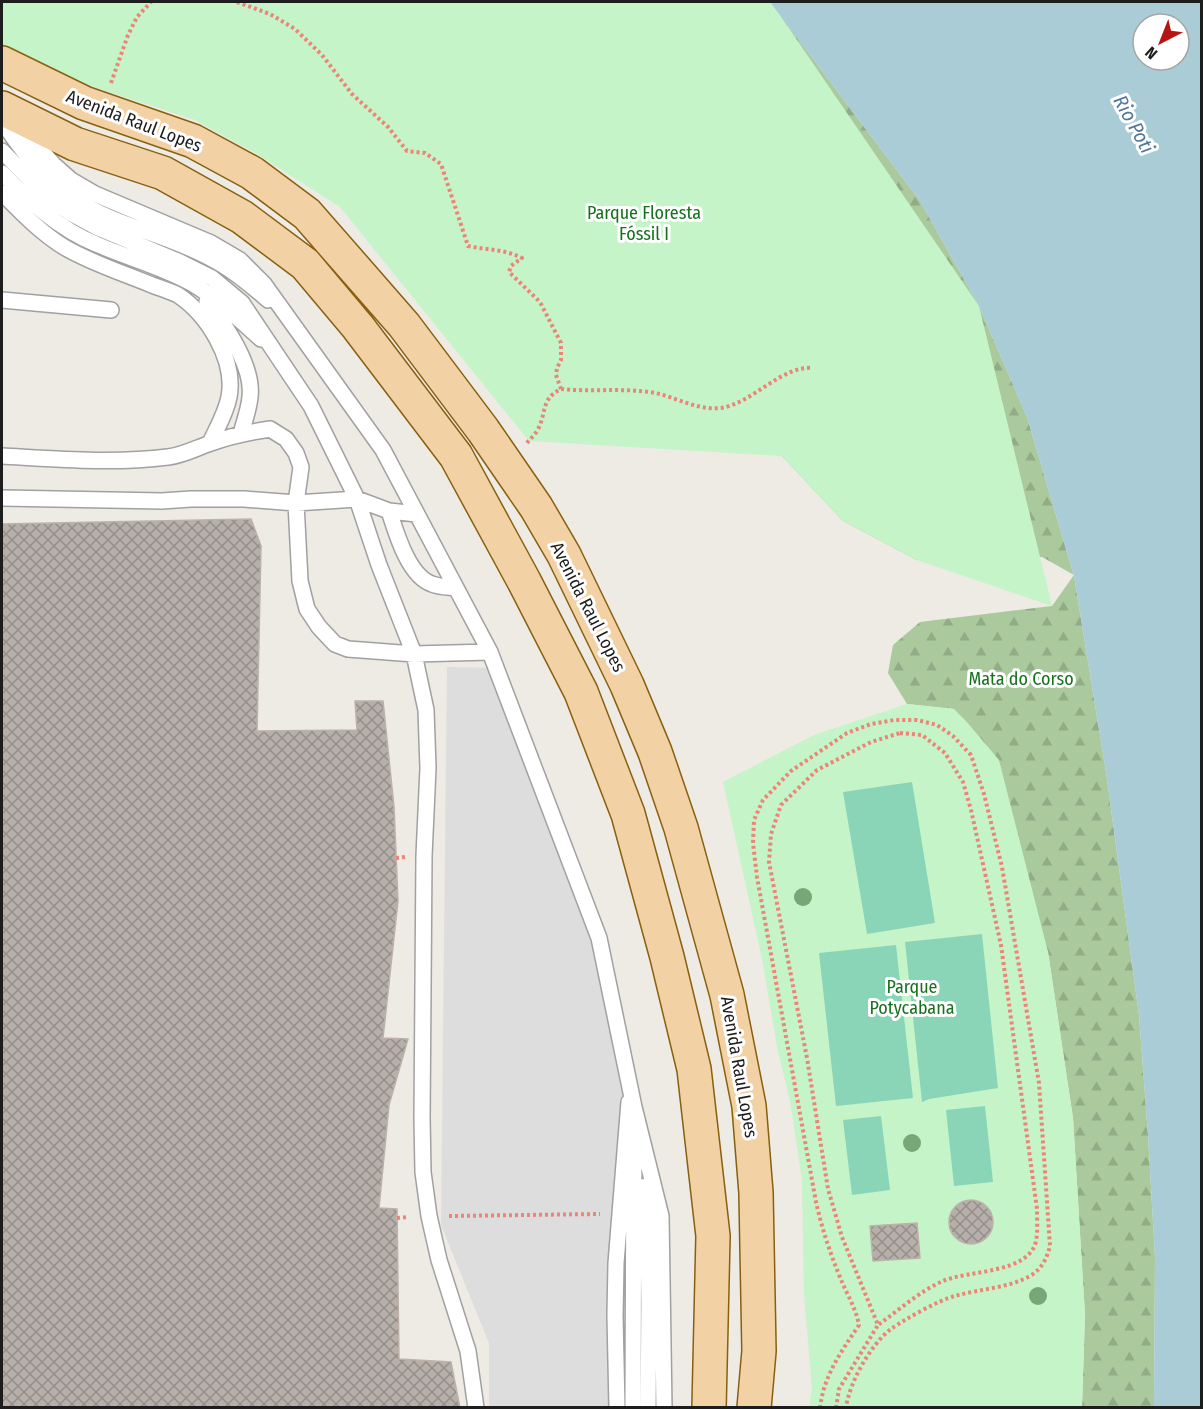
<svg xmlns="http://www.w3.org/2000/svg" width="1203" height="1409" font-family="'Fira Sans Condensed',sans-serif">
	<defs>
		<pattern id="forest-firs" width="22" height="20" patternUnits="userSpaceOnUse" patternTransform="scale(1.5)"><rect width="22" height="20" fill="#aac99d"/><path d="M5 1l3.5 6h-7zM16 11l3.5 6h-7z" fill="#92ac87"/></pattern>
		<pattern id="building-cross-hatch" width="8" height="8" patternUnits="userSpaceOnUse" patternTransform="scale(1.5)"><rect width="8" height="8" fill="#b7b0aa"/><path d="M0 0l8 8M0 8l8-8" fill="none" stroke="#948f8a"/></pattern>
	</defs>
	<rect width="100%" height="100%" fill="#eeeae4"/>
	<path fill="url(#forest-firs)" d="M2,2H770L920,201L979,306L1027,417L1074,576L1106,772L1139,1015L1148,1135L1155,1257L1154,1407H1082L1085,1315L1073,1118L1048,952L954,709L907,704L888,673L893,645L920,622L1052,606L1074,575L1042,557L917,560L843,521L782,456L333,185Z"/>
	<path fill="#c5f4c9" d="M2,2H771L979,306L1052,606L917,560L843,521L782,456L529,441L340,207L257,154L195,120L39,69L2,48Z
		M907,704L954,709L966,721L999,760L1048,952L1073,1118L1085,1315L1082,1407H809L812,1389L804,1295L802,1180L790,1101L777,1047L762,959L723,782L814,735Z"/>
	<path fill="#8ad5b8" d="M912,782L935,923L867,934L843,792Z
		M982,934L998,1088L929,1099L922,1102L905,942Z
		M896,945L913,1098L836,1106L819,953Z
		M985,1106L993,1182L954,1186L946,1110Z
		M881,1116L890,1190L852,1195L843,1120Z"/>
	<path fill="#ddd" d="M447,667L495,668L578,867L624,1089L613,1214L614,1407H489V1343L441,1225Z"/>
	<path fill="#a9ccd7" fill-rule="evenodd" d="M770,2H1201V1407H1154L1155,1257L1148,1135L1139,1015L1106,772L1074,576L1027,417L979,306L920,201ZM1143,24H1179V60H1143Z"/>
	<path fill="url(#building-cross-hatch)" stroke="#beb2a8" stroke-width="1.5" d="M251,519L261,546L257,731L357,730L355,701H383L394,807L398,901L383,1038L408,1039L389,1105L379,1208L397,1209L399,1359L451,1362L460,1408H2V524Z
		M949 1222a22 22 0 1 1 44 0a22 22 0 1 1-44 0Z
		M917,1223L920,1258L873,1261L870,1226Z"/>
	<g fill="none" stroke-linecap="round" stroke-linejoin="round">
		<g stroke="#a1a1a1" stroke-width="18">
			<path id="lane" d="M2,121C22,151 46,182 77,201C119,227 169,235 212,259C232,269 251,285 268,300
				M20,126L53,164L71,180L95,194L211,243L240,260L264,284L383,450L490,652L599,938L634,1107L661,1216L664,1408
				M2,151L46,196L72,214L96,227L180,262L212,278L242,303L311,406L357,499L379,565L414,654L426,710L428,768L424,856L422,1118L423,1172L429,1216L439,1260L468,1351L476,1408
				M2,173C29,201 59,229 96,244C128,258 163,267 193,284C218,299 240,320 261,339
				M2,193C21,212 41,233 64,247C91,263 123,273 152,285C160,288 170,291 178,295C208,315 236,360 229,397C226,413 217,428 210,443
				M2,300L111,310
				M207,301C225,325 254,366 250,397C249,409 244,422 241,434
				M2,456C56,459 113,464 168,457C184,455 196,448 211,443C230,436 250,432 270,429L286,439L296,453L301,467L296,503L300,581L307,609L319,627L335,644L348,649L414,654L490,652
				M2,498L162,501L191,499H244L296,503L357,499L389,511L417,514
				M389,511C396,532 408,576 432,584C439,587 448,587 456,588
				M647,1185L649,1303L648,1408
				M617,1408L615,1316L616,1263L629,1102
				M633,1408L634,1143"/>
		</g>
		<g stroke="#88600f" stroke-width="36">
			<path id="primary" d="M2,63L84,103L193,141L252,173L307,214L404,325L483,430L536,507L564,555L627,685L655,752L681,828L727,995L749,1106L756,1193L759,1351L754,1408
				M2,108L75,144L163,173L242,217L305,264L358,327L456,456L524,581L581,692L628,814L667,957L694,1069L713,1236L709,1408"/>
		</g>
		<path stroke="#ec8477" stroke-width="4" stroke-dasharray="3 3" stroke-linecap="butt" d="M237,2L270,14L295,29L322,55L352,94L388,127L407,151L425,153L441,164L468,246C486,250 505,249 522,258L511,266L509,272L540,302L561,343V360L557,368L556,375L561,389
			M111,83L128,35L137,17L151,2
			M527,443C530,439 534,436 537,431C547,414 540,399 561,389C590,392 620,388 649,392C673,395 696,411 721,408C753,403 782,365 813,368
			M900,733L922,735L945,753L963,782L971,810L1001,945L1037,1209C1037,1219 1038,1231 1036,1241C1029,1274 968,1270 943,1281C920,1291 899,1310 878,1325L842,1237L828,1189L807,1058L769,862L771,834L781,805L817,770L871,742Z
			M396,858L405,857
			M449,1216L600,1214
			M397,1218L409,1217
			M820,1408C824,1375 841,1352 859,1325C856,1309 848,1296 842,1282C831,1256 822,1229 816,1202L757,877L753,843L754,820L763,800L791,771L847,733L871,724L894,720H917L937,725L953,736L971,755L984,794L1002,867L1039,1083L1050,1246C1047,1258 1042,1269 1030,1276C1009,1288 979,1289 955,1296C939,1300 905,1319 891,1329C871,1344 849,1383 846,1408
			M836,1408L839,1389L878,1325"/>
		<use href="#lane" stroke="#fff" stroke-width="15"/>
		<use href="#primary" stroke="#f2d1a5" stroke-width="33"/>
	</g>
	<g fill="#77a777">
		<circle cx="803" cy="897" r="9"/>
		<circle cx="912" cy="1143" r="9"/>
		<circle cx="1038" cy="1296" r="9"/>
	</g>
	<g text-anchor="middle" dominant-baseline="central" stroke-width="6" stroke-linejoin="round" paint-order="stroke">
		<g font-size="18" fill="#1d1d1d" stroke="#fff">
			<text transform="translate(134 121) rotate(21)">Avenida Raul Lopes</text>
			<text transform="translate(588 607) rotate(63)">Avenida Raul Lopes</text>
			<text transform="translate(739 1067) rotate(80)">Avenida Raul Lopes</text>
		</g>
		<g font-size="18" fill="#16711e" stroke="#fff">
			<text x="644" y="213">Parque Floresta<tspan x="644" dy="21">Fóssil I</tspan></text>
			<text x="1021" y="679">Mata do Corso</text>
			<text x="912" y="987">Parque<tspan x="912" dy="21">Potycabana</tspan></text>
		</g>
		<g font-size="20" font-style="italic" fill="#51769c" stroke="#fff">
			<text transform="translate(1134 124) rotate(61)">Rio Poti</text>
		</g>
	</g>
	<rect width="1203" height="1409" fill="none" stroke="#1d1d1d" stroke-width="6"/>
	<g transform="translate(1161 42) rotate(222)"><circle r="28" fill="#ffffff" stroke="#a5a5a5" stroke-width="1.5"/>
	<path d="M0-4.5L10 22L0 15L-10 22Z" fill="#b71414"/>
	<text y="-9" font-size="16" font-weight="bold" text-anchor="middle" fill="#1d1d1d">N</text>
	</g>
</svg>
